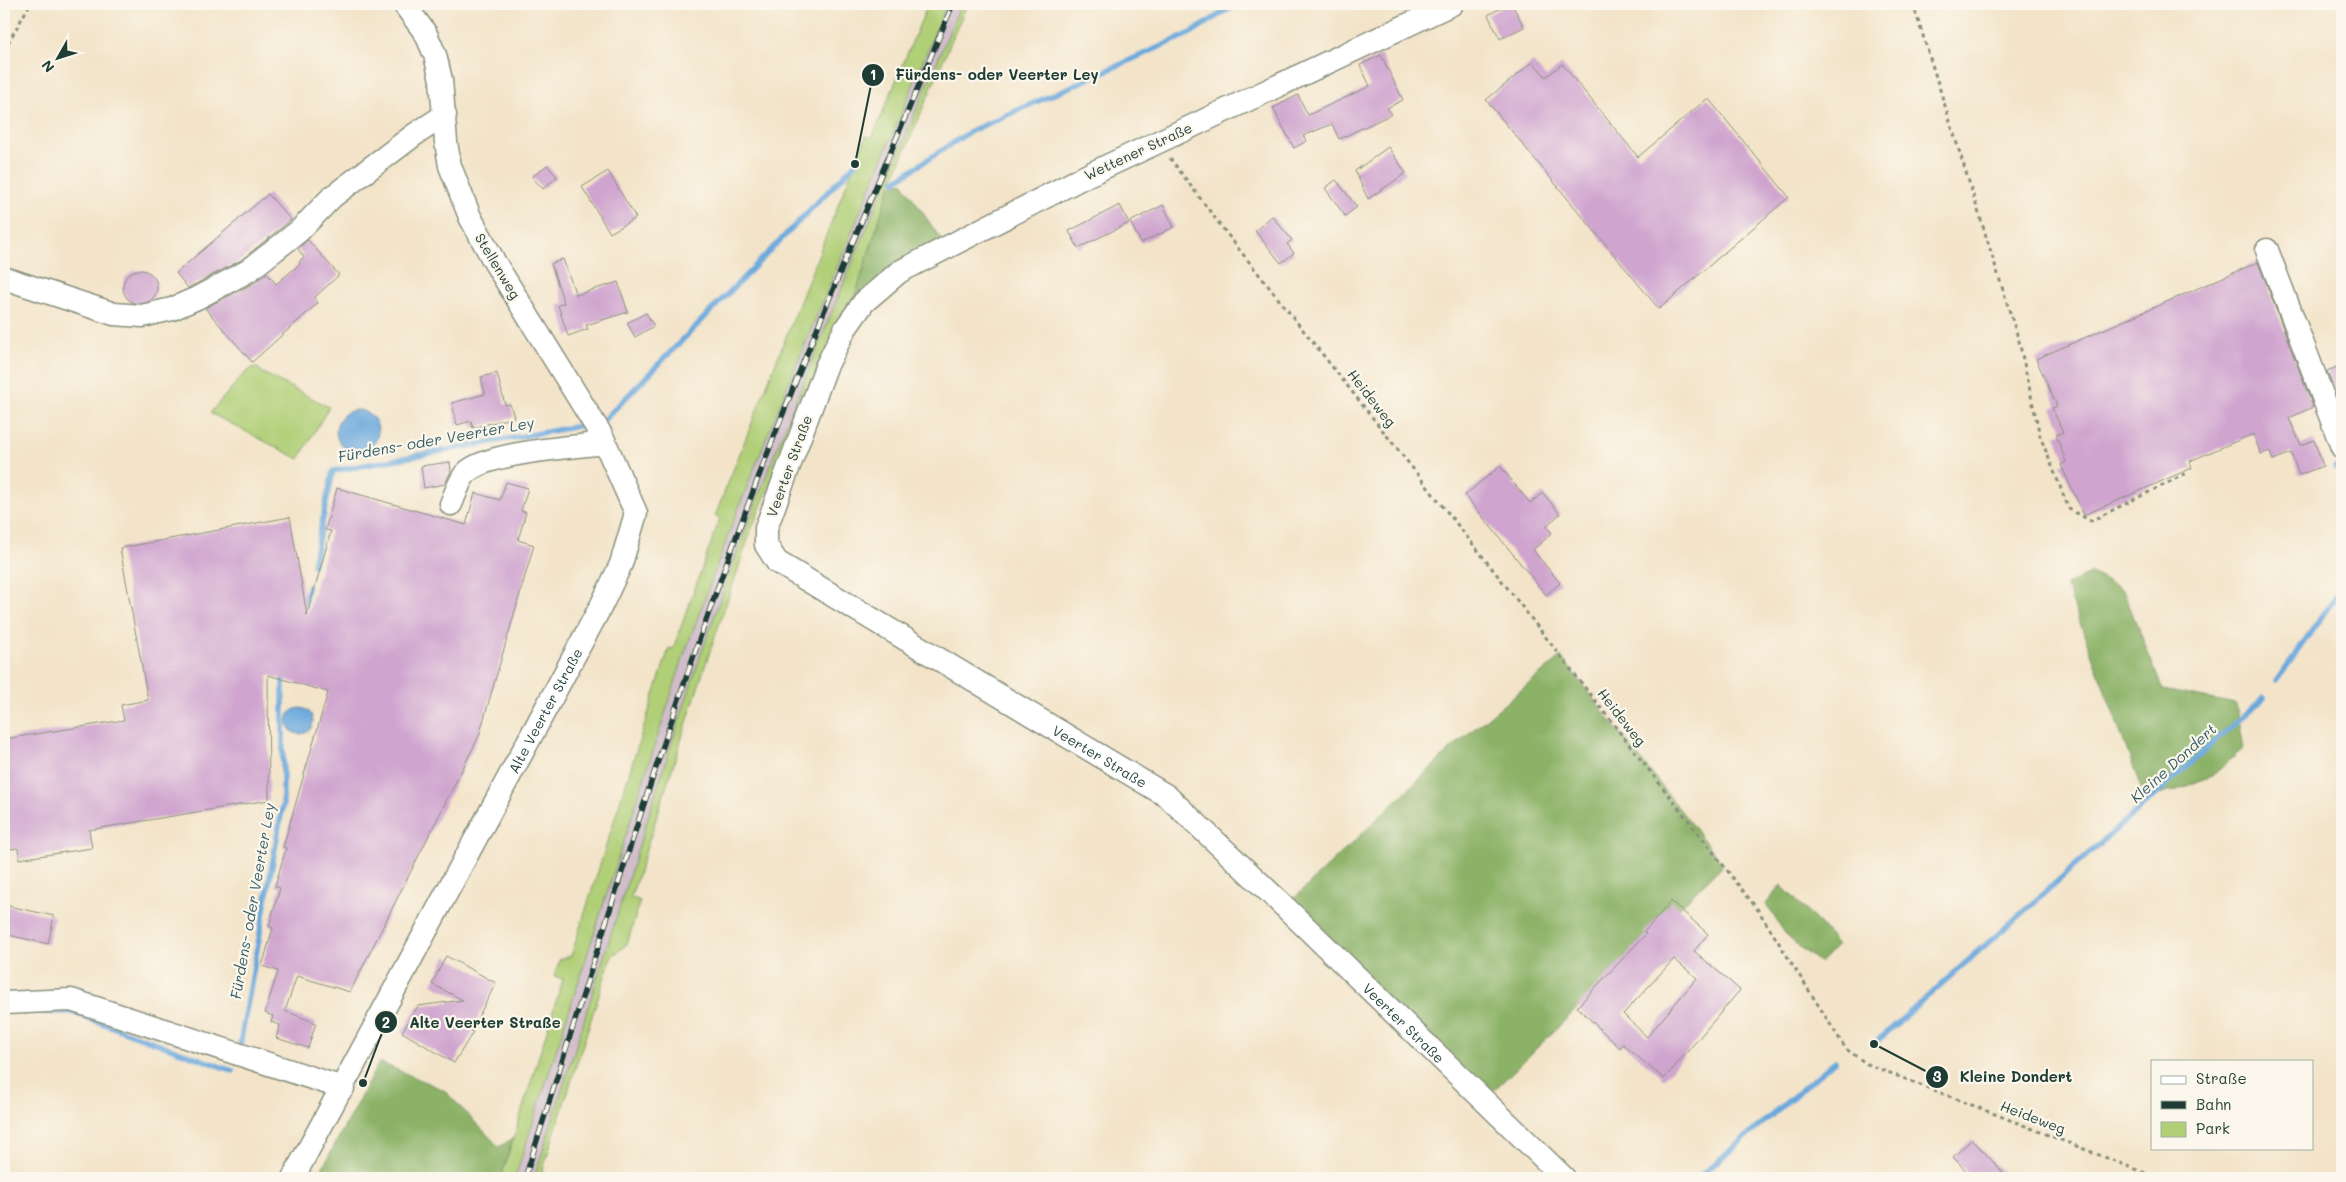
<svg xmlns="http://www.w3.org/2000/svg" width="2346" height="1182" font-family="Mali,sans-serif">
	<rect width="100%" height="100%" fill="#fbf7ec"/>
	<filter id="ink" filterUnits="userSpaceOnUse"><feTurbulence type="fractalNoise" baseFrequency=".02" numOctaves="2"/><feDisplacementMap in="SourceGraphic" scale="10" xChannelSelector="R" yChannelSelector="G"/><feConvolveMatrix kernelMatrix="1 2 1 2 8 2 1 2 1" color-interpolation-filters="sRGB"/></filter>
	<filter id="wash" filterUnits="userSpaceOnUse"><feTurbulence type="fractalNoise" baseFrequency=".0096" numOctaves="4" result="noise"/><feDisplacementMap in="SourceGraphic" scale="20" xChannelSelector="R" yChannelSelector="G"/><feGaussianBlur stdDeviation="1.12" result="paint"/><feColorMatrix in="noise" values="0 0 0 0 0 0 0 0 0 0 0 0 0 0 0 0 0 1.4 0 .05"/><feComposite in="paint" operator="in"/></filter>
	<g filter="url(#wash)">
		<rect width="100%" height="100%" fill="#f3e4c9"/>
		<path fill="#d1bdca" d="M947,4H961L797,396L699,663L534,1178H515L684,655L733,522L780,404Z"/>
		<path fill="#b0cf77" stroke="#688656" d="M928,4H947L780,404L733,522L684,655L515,1178H501L563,979L554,976L560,959L571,956L669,648L673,649L720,518L715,516L858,155L866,136L872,138Z
			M961,4H967L890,186L854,299L822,359L752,528L705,666L631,897L640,901L627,944L611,957L540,1178H534C589,1007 641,834 698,663C774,439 870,222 961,4Z
			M255,366L263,373L329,407L299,459L210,413L242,376Z"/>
		<path fill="#8cb268" stroke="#56784e" d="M902,182L942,241L854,299L890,186Z
			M2092,573L2123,590L2163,690L2236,704L2244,748L2213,775L2175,791L2144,796L2066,585Z
			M1561,657L1723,865L1484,1100L1285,907L1456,744Z
			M1781,885L1821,925L1837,945L1820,963L1788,938L1766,904Z
			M379,1062L444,1090L499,1147L513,1138L501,1178H317Z"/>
		<path fill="#6ba8dc" stroke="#457288" d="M336 431a21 21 0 1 1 42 0a21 21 0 1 1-42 0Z
			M287 721a13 13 0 1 1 26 0a13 13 0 1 1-26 0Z"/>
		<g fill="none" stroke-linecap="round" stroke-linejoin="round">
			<path stroke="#6ba8dc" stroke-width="5.5" d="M895,181L971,131L1191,33L1236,4
				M603,421L855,164
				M2335,467L2342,472
				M313,565L333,471L579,426
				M303,609L308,587
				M2277,680L2342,588
				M41,1012H71L233,1071
				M1874,1044L2264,698
				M240,1045L283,804V671
				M1698,1178L1835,1061"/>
		</g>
		<g id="blocks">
			<path fill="#cfa4cf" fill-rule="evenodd" d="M1509,4H1512L1524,27L1500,39L1488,15Z
				M1381,55L1403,100L1387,108L1392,114L1339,139L1332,124L1303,136L1307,141L1294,148L1273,108L1298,95L1308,115L1370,86L1360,65Z
				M1533,62L1546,77L1562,64L1638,157L1708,98L1789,197L1659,309L1486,100Z
				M1388,147L1406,173L1368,199L1355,171Z
				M547,165L557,177L543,189L532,177Z
				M608,171L636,218L610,233L582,187Z
				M1336,180L1357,207L1345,216L1325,188Z
				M268,194L291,220L241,260L188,288L176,273Z
				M1120,205L1129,223L1078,248L1069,231Z
				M1163,205L1174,227L1141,243L1130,222Z
				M1272,216L1292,240L1287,244L1294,253L1281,263L1255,231Z
				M308,240L339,275L314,298L318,303L252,362L205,308L254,283L267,273L276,284L300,264L299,262L304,257L298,249Z
				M563,259L576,295L618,282L628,312L586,325L588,329L568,336L558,305L564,303L551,264Z
				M2258,262L2313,407L2289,418L2301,445L2314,440L2323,466L2299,475L2291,453L2273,460L2270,451L2261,454L2253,434L2190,461L2192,468L2084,515L2061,465L2066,462L2056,435L2063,432L2052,408L2057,406L2036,359Z
				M123 287a17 17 0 1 1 34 0a17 17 0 1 1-34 0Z
				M646,313L654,326L635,337L627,323Z
				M2342,365V395L2337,397L2327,371Z
				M497,373L505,405L510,404L514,417L473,428L471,421L457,425L452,403L485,394L481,377Z
				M450,462L451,471L445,484L424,488L421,466Z
				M1500,466L1530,503L1543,493L1560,514L1546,526L1552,533L1533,550L1560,583L1546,595L1465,495Z
				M506,482L528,488L521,511L526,512L518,540L534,545L479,736L350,992L297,976L285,1011L316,1023L308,1048L276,1038L280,1025L271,1022L273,1016L265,1013L278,971L262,966L273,928L269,926L280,888L275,886L286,848L283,847L328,692L268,675L269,800L89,830L92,848L19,859L18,848L10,849L9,843L4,844V828H7L4,805V739L124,720L121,705L148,700L120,548L290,517L307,615L331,531L325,530L337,488L466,525L475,493L500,500Z
				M1671,901L1708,934L1694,951L1740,990L1664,1079L1623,1044L1620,1048L1577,1007L1646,934L1644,932ZM1674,959L1697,978L1647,1037L1623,1014Z
				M4,905L54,916L48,944L4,934Z
				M446,956L496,983L471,1031L473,1032L454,1063L402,1032L418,1006L463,1000L432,984Z
				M1972,1139L2008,1178H1973L1953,1157Z"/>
		</g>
	</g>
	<g filter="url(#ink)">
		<use href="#blocks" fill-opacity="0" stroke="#89907e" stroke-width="1"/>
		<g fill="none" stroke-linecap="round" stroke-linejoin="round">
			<g stroke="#89907e" stroke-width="25">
				<g id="minor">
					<path id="s1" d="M1452,4L1088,175L899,272L864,302L845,329L826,367L766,528V545L777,562L1167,796L1285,907L1564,1178"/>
					<path d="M2267,250L2342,447"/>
					<path d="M4,278L114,314L142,316L172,309L197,298L248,271L299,231L332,197L414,135L445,115"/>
					<path d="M451,504C455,495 459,481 466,473C486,452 575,447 605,443"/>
					<path d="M4,1003L71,1000L343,1088"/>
					<path id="s2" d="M293,1178L601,606L621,564L636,513L602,436L495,263L470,217L450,166L446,142L441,80L435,55L426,34L404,4"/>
				</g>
			</g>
			<path stroke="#89907e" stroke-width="3" stroke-dasharray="4 4" stroke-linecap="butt" d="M1913,4L2019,341L2040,436L2069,509L2091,521L2189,472
				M4,50L30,4
				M1170,158L1227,234L1502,581L1758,910L1846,1049L1867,1064L2158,1178"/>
			<use href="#minor" stroke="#fff" stroke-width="22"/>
			<g stroke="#1f3d34" stroke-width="5.5">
				<path id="rail" d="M525,1178C592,969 655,758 731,551C798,366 877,185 953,4"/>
			</g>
			<use href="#rail" stroke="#fbf7ec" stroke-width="4" stroke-dasharray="11" stroke-linecap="butt"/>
		</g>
	</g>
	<g text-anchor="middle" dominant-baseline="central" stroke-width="4.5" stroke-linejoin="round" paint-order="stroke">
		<g font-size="14" fill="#1f3d34" stroke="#fbf7ec">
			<text transform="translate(1138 151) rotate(-25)">Wettener Straße</text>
			<text transform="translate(498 266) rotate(59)">Stellenweg</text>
			<text transform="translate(1372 398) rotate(52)">Heideweg</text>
			<text transform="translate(789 466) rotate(-70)">Veerter Straße</text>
			<text stroke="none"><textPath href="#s2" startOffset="531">Alte Veerter Straße</textPath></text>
			<text transform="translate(1622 717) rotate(52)">Heideweg</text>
			<text stroke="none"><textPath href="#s1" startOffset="1322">Veerter Straße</textPath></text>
			<text stroke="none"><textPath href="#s1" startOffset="1728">Veerter Straße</textPath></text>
			<text transform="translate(2033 1117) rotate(21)">Heideweg</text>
		</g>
		<g font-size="15" font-style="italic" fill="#365d66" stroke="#fbf7ec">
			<text transform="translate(436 439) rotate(-10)">Fürdens- oder Veerter Ley</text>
			<text transform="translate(2173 763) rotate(-42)">Kleine Dondert</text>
			<text transform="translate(252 901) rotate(-80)">Fürdens- oder Veerter Ley</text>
		</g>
	</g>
	<path fill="none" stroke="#1f3d34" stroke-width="2" d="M855 164L873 75M363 1083L386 1022M1874 1044L1937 1077"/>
	<g fill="#1f3d34" stroke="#fbf7ec" stroke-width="2">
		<circle cx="855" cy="164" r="5"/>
		<circle cx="363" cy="1083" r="5"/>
		<circle cx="1874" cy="1044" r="5"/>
		<circle cx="873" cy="75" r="12"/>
		<circle cx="386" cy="1022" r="12"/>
		<circle cx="1937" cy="1077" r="12"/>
	</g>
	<g font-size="15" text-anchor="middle" font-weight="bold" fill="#fff">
		<text x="873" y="80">1</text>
		<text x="386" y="1028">2</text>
		<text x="1937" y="1082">3</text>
	</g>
	<g font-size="15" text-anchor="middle" font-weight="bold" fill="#1f3d34" stroke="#fbf7ec" stroke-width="4.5" stroke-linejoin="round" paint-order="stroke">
		<text x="997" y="80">Fürdens- oder Veerter Ley</text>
		<text x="485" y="1028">Alte Veerter Straße</text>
		<text x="2016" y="1082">Kleine Dondert</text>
	</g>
	<rect width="2346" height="1182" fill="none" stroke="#fbf7ec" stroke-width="20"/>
	<rect x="2151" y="1060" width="162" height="90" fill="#fbf7ec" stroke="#a3ada2"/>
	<rect x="2161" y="1076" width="25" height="8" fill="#ffffff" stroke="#a3ada2"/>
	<text x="2196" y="1084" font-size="15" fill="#1f3d34">Straße</text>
	<rect x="2161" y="1101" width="25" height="8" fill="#1f3d34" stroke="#a3ada2"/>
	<text x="2196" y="1110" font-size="15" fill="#1f3d34">Bahn</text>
	<rect x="2161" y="1122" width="25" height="15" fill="#b0cf77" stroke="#a3ada2"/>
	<text x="2196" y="1134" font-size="15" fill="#1f3d34">Park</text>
	<g transform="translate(58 58) rotate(231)" stroke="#fbf7ec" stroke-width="4" paint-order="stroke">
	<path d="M0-4L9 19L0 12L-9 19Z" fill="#1f3d34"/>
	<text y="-8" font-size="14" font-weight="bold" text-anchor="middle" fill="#1f3d34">N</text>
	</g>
</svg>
